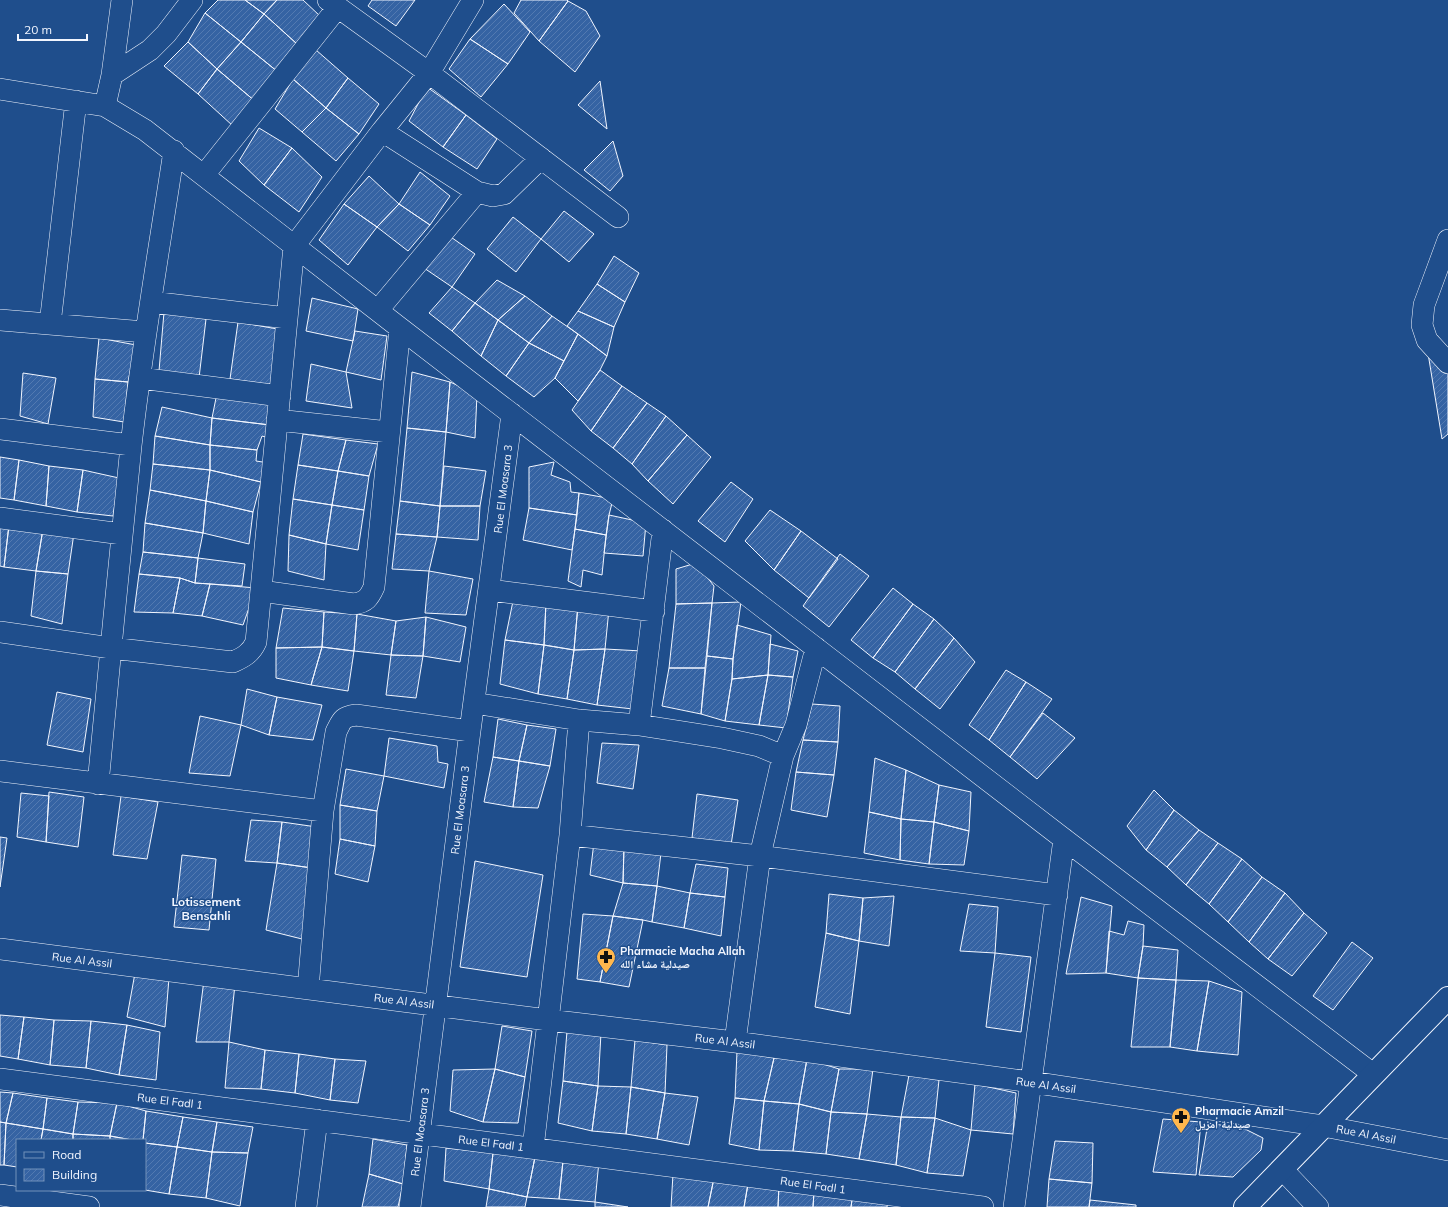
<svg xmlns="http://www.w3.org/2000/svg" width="1448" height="1207" font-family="Mulish,'Noto Naskh Arabic',sans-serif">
	<defs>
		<pattern id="building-hatch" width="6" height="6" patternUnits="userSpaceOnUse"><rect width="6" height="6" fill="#3563a3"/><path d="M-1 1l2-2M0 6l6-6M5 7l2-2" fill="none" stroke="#537ab1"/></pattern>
	</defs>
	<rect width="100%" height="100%" fill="#1f4e8c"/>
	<path fill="url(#building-hatch)" stroke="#f2f6ff" d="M218,0H245L264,14L241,42L205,13Z
		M245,0H277L264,14Z
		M277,0H303L320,16L297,44L264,14Z
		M372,0H415L396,26L368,6Z
		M521,0H567L568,1L539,41L514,13Z
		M568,1L586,11L600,36L575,72L539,41Z
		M504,4L530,32L508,64L470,39Z
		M205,13L241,42L217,69L188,42Z
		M264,14L297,44L278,72L241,42Z
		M470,39L508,64L481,97L449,69Z
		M188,42L217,69L198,94L164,66Z
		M241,42L278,72L256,102L217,69Z
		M316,50L348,78L326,108L293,79Z
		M217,69L256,102L233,126L198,94Z
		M348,78L379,104L359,134L326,108Z
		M293,79L326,108L302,132L275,109Z
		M600,81L607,129L578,105Z
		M427,87L466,115L443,147L409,121Z
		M326,108L359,134L336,161L302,132Z
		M466,115L497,139L477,169L443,147Z
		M259,128L292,148L264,185L239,161Z
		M613,141L623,176L610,191L584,170Z
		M292,148L322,177L299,212L264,185Z
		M420,172L450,196L430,225L399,204Z
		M369,176L399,204L377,227L344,204Z
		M344,204L377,227L348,265L319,240Z
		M399,204L430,225L408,251L377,227Z
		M564,211L594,234L569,262L541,239Z
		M513,217L541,239L516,272L487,249Z
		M448,235L475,254L452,287L424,268Z
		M614,256L639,273L625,302L597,284Z
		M497,280L525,296L498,320L475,303Z
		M597,284L625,302L614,327L578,311Z
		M452,287L475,303L452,331L429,313Z
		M525,296L552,316L529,343L498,320Z
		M312,298L358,309L353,341L306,331Z
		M475,303L498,320L481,356L452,331Z
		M578,311L614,327L607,356L567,326Z
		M164,312L206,319L199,378L159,371Z
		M552,316L578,334L564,361L529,343Z
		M498,320L529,343L506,376L481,356Z
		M238,322L283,330L273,385L230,379Z
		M355,331L387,336L381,380L346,372Z
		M578,334L607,356L600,370L578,401L555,378Z
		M99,338L136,345L128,382L95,379Z
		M1426,341L1448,370V434L1442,439Z
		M529,343L564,361L555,378L534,397L506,376Z
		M311,364L346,372L352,408L306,401Z
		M600,370L622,386L591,431L572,410Z
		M412,372L450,382L446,432L407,428Z
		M23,373L56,378L48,424L20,416Z
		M95,379L128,382L124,422L93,417Z
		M450,382L477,394L475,438L446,432Z
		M622,386L647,403L613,448L591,431Z
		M217,393L273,403L270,425L212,418Z
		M647,403L666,416L632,464L613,448Z
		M162,407L212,418L210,445L155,436Z
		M666,416L687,435L648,481L632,464Z
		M212,418L270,425L272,439L262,436L257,450L210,445Z
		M407,428L446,432L440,506L400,501Z
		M303,434L346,440L338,471L298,465Z
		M687,435L711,457L673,504L648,481Z
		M155,436L210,445V470L153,464Z
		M346,440L378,444L369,476L338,471Z
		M210,445L257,450L256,461L269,463L261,482L210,470Z
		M0,457L19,460L14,500L0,498Z
		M19,460L49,466L46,506L14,500Z
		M554,462L551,475L570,482L571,492L579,493L577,515L529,508V467Z
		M153,464L210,470L206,501L150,490Z
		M298,465L338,471L332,505L293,499Z
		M49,466L83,470L77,512L46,506Z
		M444,466L486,471L480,506H440Z
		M83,470L119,478L113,516L77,512Z
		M210,470L261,482L253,512L206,501Z
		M338,471L369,476L364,510L332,505Z
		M731,482L753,499L725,542L698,521Z
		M150,490L206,501L203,533L145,523Z
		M579,493L613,499L609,515L606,535L575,529Z
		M293,499L332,505L326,544L289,535Z
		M206,501L253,512L249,544L203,533Z
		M400,501L440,506L437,537L396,534Z
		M332,505L364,510L358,550L326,544Z
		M440,506H480L478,540L437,537Z
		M529,508L577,515L572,550L523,540Z
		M770,510L801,531L774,570L745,541Z
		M609,515L646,523L643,556L604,553Z
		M145,523L203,533L198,558L143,552Z
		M0,524L9,525L4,567L0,566Z
		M9,525L43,529L36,571L4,567Z
		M43,529L74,533L68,574L36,571Z
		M575,529L606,535L602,575L583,570L581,587L568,581Z
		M801,531L838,559L809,598L774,570Z
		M396,534L437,537L429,571L392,569Z
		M289,535L326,544L324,580L288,571Z
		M143,552L198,558L195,583L180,578L139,574Z
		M840,554L869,576L829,627L803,606Z
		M198,558L245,564L242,586L195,583Z
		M696,563L714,586L712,603L676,604V569Z
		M36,571L68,574L62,624L31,616Z
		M429,571L473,579L466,615L425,613Z
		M139,574L180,578L173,613L134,612Z
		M180,578L195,583L210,584L202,616L173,613Z
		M210,584L256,588L243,625L202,616Z
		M893,588L913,604L873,658L851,640Z
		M513,601L546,602L544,645L505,640Z
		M546,602L578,605L574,650L544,645Z
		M741,602L733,659L707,656L712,603Z
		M712,603L705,668H669L676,604Z
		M913,604L934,619L895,672L873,658Z
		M578,605L609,609L605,649L574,650Z
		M283,608L324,612L322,647L276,648Z
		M324,612L357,614L354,651L322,647Z
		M357,614L396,621L391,655L354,651Z
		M426,617L423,656L391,655L396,621Z
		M426,617L466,627L460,662L423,656Z
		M934,619L954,638L915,689L895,672Z
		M737,625L771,635L768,675L732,679L733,659Z
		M954,638L975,662L940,709L915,689Z
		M505,640L544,645L538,694L500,684Z
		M770,644L798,651L793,677L768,675Z
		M544,645L574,650L567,699L538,694Z
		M322,647L354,651L348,691L311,685Z
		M322,647L311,685L276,678V648Z
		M605,649L597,705L567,699L574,650Z
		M605,649L642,651L633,709L597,705Z
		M391,655L423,656L416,698L386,695Z
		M707,656L733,659L732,679L725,721L701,714Z
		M669,668H705L701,714L662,706Z
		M1006,670L1026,682L989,740L969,725Z
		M768,675L793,677L786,728L759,725Z
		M768,675L759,725L725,721L732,679Z
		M1026,682L1052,699L1010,757L989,740Z
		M247,689L277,697L269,735L241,725Z
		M57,692L91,699L83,752L47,745Z
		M277,697L322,705L313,740L269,735Z
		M812,704L840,706L838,742L803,740Z
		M1043,713L1075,738L1037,779L1010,757Z
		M200,716L241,725L230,776L189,773Z
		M498,719L527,725L519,761L493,757Z
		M527,725L556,729L550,766L519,761Z
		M389,738L437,746L438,762L448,764L444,788L384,776Z
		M803,740L838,742L834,775L796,772Z
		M602,743L639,745L633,789L597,783Z
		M493,757L519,761L513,807L484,802Z
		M875,758L906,770L901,819L869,812Z
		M519,761L550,766L538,808L513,807Z
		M346,769L384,776L377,811L340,805Z
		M906,770L939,785L934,822L901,819Z
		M796,772L834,775L827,817L791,810Z
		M939,785L971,792L969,831L934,822Z
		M1154,790L1174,810L1146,850L1127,826Z
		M49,792L84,797L78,847L46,842Z
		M21,793L49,796L46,842L17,837Z
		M697,794L738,800L731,845L692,838Z
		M121,796L158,802L147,859L113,855Z
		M340,805L377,811L375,846L340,839Z
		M1174,810L1199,830L1167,867L1146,850Z
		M869,812L901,819L900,860L864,853Z
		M901,819L934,822L929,864L900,860Z
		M251,820L282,822L277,863L245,861Z
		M282,822L317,827L312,868L277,863Z
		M934,822L969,831L964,865L929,864Z
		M1199,830L1218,843L1186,885L1167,867Z
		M0,837L7,838L0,887Z
		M340,839L375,846L368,882L335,874Z
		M594,842L624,846L623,883L590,875Z
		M1218,843L1242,859L1209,904L1186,885Z
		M624,846L661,853L657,886L623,883Z
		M182,855L216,859L209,930L174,927Z
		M1242,859L1262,877L1228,922L1209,904Z
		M475,861L543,875L527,977L460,967Z
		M277,863L312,868L302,939L266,930Z
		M696,864L728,868L725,897L690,893Z
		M1262,877L1285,893L1249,942L1228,922Z
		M623,883L657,886L652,922L643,920L613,916Z
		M657,886L690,893L684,928L652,922Z
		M690,893L725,897L721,936L684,928Z
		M1285,893L1304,913L1268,959L1249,942Z
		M829,894L863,898L859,941L826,933Z
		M894,896L889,946L859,941L863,898Z
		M1081,897L1112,906L1106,973L1066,974Z
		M969,904L998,907L995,953L960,951Z
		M1304,913L1327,933L1292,976L1268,959Z
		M583,914L613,916L600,982L577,979Z
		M613,916L643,920L629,987L600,982Z
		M1128,921L1144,925L1143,946L1138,978L1106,973L1109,931L1124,935Z
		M826,933L859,941L850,1014L815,1007Z
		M1352,942L1373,958L1333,1010L1313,996Z
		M1143,946L1178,950L1176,980L1138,978Z
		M995,953L1031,957L1021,1032L986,1027Z
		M135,973L169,978L165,1027L127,1017Z
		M1138,978L1176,980L1170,1047H1131Z
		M204,980L235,984L229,1042H196Z
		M1176,980L1209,981L1197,1051L1170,1047Z
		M1209,981L1242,992L1238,1055L1197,1051Z
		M0,1015L24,1017L18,1059L0,1056Z
		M24,1017L54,1020L50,1065L18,1059Z
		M54,1020L91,1021L86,1068L50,1065Z
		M91,1021L127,1025L119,1075L86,1068Z
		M127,1025L160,1032L156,1080L119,1075Z
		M502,1026L532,1031L525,1077L495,1069Z
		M567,1031L601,1033L598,1086L563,1081Z
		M635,1040L667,1045L665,1093L631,1087Z
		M229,1042L265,1050L261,1089L225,1088Z
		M265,1050L299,1054L295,1093L261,1089Z
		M737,1051L774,1058L764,1101L735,1098Z
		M299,1054L335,1059L330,1100L295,1093Z
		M774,1058L807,1059L799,1104L764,1101Z
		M335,1059L366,1061L358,1103L330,1100Z
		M807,1059L839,1069L831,1112L799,1104Z
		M495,1069L483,1122L450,1111L453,1070Z
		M495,1069L525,1077L518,1123L483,1122Z
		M839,1069H873L867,1114L831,1112Z
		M909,1075L939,1080L935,1118L901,1117Z
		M563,1081L598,1086L592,1131L558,1123Z
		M975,1084L1016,1093L1013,1134L971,1130Z
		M598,1086L631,1087L626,1134L592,1131Z
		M631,1087L665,1093L657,1139L626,1134Z
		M0,1092L13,1093L6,1123L0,1122Z
		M13,1093L47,1098L43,1129L6,1123Z
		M665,1093L698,1097L689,1145L657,1139Z
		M47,1098L78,1102L73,1134L43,1129Z
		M735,1098L764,1101L759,1150L729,1144Z
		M764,1101L799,1104L793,1151L759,1150Z
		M78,1102L117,1103L110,1136L73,1134Z
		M117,1103L146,1111L143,1140H132L110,1136Z
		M799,1104L831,1112L826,1154L793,1151Z
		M146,1111L183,1117L177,1147L145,1143V1140H143Z
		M831,1112L867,1114L859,1159L826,1154Z
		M867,1114L901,1117L896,1165L859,1159Z
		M183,1117L217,1122L212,1152L177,1147Z
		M901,1117L935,1118L927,1173L896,1165Z
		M935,1118L971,1130L963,1176L927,1173Z
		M1163,1119L1201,1122L1196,1175L1153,1172Z
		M0,1122L6,1123L4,1165H0Z
		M217,1122L253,1127L248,1153L212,1152Z
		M6,1123L43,1129L41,1140H17V1167L4,1165Z
		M1208,1123L1245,1129L1263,1138L1261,1150L1233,1177L1199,1175Z
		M43,1129L73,1134V1140H41Z
		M73,1134L110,1136V1140H73Z
		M110,1136L132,1140H110Z
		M373,1139L407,1145L403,1184L369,1174Z
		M1055,1141L1093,1143L1092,1183L1049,1179Z
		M145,1143L177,1147L169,1194L145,1190Z
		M177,1147L212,1152L206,1198L169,1194Z
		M446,1148L493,1153L489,1189L444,1181Z
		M212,1152L248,1153L240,1206L206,1198Z
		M493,1153L535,1157L527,1197L489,1189Z
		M535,1157L563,1161L559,1199L527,1197Z
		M563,1161H599L595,1202L559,1199Z
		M369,1174L403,1184L398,1207H362Z
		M673,1174L714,1178L708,1207H671Z
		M714,1178L748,1184L744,1207H708Z
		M1049,1179L1092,1183L1089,1207H1047Z
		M748,1184L779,1185L778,1207H744Z
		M779,1185L814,1192L813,1207H778Z
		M489,1189L527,1197L525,1207H486Z
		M814,1192L852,1200L851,1207H813Z
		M852,1200L888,1202L887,1207H851Z
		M1090,1200L1136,1205V1207H1089Z
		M595,1202L628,1207H595Z"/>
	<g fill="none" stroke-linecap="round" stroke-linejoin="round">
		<g stroke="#f2f6ff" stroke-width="22">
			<path id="minor" d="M328,0L429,73L618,217
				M112,75L150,50L166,34L192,0
				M0,89L105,106L145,130L400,328L1064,839L1373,1074
				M105,106L112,75L122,0
				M382,131L477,192L493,196L504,194L541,158
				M204,175L338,7
				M1448,240L1424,305L1422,325L1427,340L1448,363
				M151,302L287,318
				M378,310L477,192
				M0,320L145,332
				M50,324L76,101
				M140,378L280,396
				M277,420L389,432
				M0,429L131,445
				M0,518L122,534
				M490,590L654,611
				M261,591L354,604C366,602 369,598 374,587L400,328
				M0,632L111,648L233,662C244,657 251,653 256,642L294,246L382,131L429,73L473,0
				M474,703L579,720L639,725L722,738L759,746L783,756
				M639,725L663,530
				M0,771L323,811
				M98,784C109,671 119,559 131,446C142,347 159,250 174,151
				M570,835L760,856L1057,895
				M0,949L548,1020L735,1042L1031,1082L1323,1126L1448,1150
				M308,989L323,811L336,732C342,720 342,717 356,715L470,731
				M735,1042L760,856L783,756L796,725L816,648
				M0,1079L983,1207
				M533,1148L570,835L579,720
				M1282,1169L1318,1207
				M0,1195L89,1207
				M306,1207L317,1120
				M410,1207L470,731L512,414
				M1014,1207L1064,839"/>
		</g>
		<g stroke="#f2f6ff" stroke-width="24">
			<path id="tertiary" d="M1245,1207L1448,998"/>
		</g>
		<use href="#minor" stroke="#1f4e8c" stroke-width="21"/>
		<use href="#tertiary" stroke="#1f4e8c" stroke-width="22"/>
	</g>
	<defs>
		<g id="pharmacy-pin" transform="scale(1)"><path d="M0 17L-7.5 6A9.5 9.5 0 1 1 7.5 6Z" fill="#ffb74d" stroke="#1f4e8c"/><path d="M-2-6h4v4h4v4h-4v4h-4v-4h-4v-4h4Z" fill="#111"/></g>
	</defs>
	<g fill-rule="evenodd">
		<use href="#pharmacy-pin" x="606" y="957"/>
		<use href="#pharmacy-pin" x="1181" y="1117"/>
	</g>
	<g text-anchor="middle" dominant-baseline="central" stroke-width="3" stroke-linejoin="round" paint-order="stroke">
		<g font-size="11" fill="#f2f6ff" stroke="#1f4e8c">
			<text transform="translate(503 489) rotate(-83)">Rue El Moasara 3</text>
			<text transform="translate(460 810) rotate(-83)">Rue El Moasara 3</text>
			<text transform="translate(82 960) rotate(7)">Rue Al Assil</text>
			<text transform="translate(404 1001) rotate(7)">Rue Al Assil</text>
			<text transform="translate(725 1041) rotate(7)">Rue Al Assil</text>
			<text transform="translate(1046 1085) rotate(8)">Rue Al Assil</text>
			<text transform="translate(170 1101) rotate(7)">Rue El Fadl 1</text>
			<text transform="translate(420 1132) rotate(-83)">Rue El Moasara 3</text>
			<text transform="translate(1366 1134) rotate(11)">Rue Al Assil</text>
			<text transform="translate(491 1143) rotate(7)">Rue El Fadl 1</text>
			<text transform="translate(813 1185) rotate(8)">Rue El Fadl 1</text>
		</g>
		<g font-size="11" font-weight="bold" fill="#f2f6ff" stroke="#1f4e8c" text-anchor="start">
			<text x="620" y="951">Pharmacie Macha Allah<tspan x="620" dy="13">صيدلية مشاء الله</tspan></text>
			<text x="1195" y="1111">Pharmacie Amzil<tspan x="1195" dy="13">صيدلية أمزيل</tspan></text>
		</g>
		<g font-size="12" font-weight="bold" fill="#f2f6ff" stroke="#1f4e8c">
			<text x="206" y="901">Lotissement<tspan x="206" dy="14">Bensahli</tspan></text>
		</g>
	</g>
	<rect x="16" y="1139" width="130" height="52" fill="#1f4e8c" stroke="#7391ba"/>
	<rect x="24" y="1152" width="20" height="6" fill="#1f4e8c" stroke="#7391ba"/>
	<text x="52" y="1159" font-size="12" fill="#f2f6ff">Road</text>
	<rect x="24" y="1169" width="20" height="12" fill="url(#building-hatch)" stroke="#7391ba"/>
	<text x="52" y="1179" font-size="12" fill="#f2f6ff">Building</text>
	<path d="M18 34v6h69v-6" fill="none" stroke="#f2f6ff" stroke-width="2"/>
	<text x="24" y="34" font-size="12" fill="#f2f6ff" stroke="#1f4e8c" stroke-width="3" paint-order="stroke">20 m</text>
</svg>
